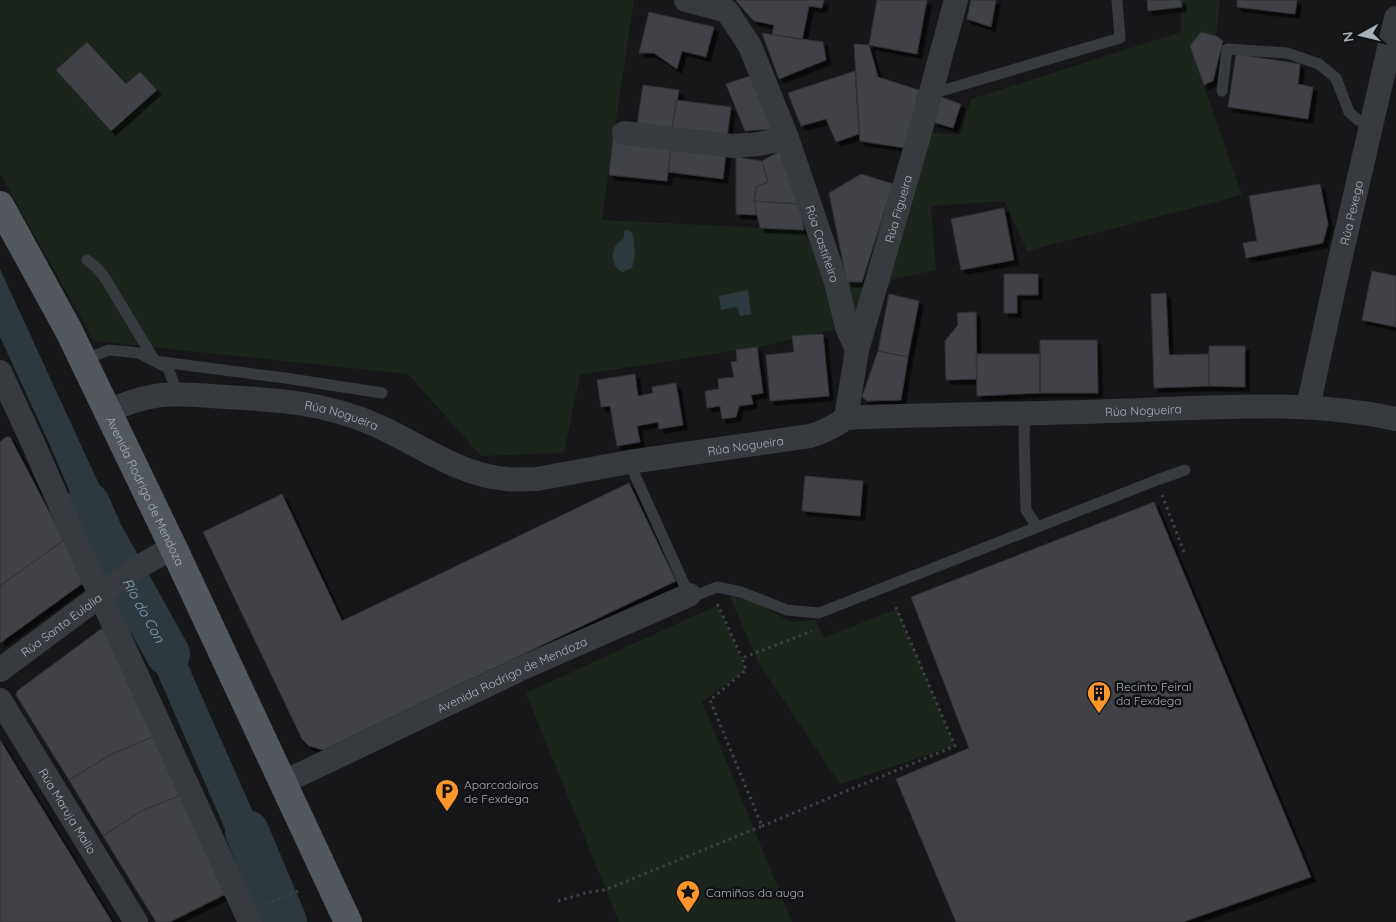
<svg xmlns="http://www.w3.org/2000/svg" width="1396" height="922" font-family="Quicksand,sans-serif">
	<defs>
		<filter id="shadow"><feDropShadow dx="4.5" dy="4.5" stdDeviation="0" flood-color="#0009"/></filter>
	</defs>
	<rect width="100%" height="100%" fill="#171719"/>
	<path fill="#1c251c" d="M0,0H634L613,139L602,220L804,230L825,281L862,282L905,148L920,132L960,135L971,99L1181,32V0H1220L1216,36L1201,32L1190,46L1242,195L1027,251L1005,201L931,206L936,270L893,279L864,328L847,327L757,347L580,375L564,453L481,456L408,374L94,341L0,174Z
		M730,596L750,599L791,622L815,620L824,638L897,609L955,746L840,784L758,662Z
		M718,605L746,670L702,702L792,922H619L526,693Z"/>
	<path fill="#2c393e" d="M627,230L632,233C636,245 635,256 632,268L623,272C612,269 610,252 617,244C619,242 622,240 624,238V231Z
		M0,269L109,506L123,551L102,567L49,443L0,337Z
		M748,290L751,314L740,316L738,309L735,307L721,310L719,296Z
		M150,594L172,629L284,882L253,893L156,671L126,610Z
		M295,903L303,922H265L263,918Z"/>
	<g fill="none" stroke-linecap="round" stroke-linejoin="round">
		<g stroke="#2c393e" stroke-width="44">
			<path id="s1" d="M88,504L101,534L168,654"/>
			<path d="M247,832L285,922"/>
		</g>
	</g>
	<path fill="#414246" stroke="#313135" filter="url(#shadow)" d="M736,0H824L822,8L809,6L802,40L772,34L774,25L754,21L736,1Z
		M877,0H927L917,54L869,45Z
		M971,0H996L991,27L967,19Z
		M1147,0H1181L1182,7L1148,11Z
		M1237,0H1297L1295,14L1237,7Z
		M649,12L714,27L706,57L682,51L677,69L654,53H639Z
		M1201,32L1216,36L1223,41L1213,81L1204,85L1190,46Z
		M762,33L823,42L826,60L779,79Z
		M87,42L126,84L140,72L157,90L111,131L56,70Z
		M854,44L869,45L878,77L919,90L905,148L860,141Z
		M1236,54L1300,64L1298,84L1313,87L1308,119L1228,107Z
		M855,71L859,134L836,142L826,119L801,126L788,93Z
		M750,76L772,129L745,131L726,84Z
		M643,85L679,90L672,130L637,125Z
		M941,97L961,104L953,128L933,122Z
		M676,100L731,107L727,137L672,130Z
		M613,139L671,146L667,181L609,175Z
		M671,146L726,153L723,179L668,172Z
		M782,150L799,204L754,201L756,187L768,182L762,161Z
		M736,157L762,161L768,182L756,187L754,201L757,215L736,214Z
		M861,174L893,184L862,282H847L829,193Z
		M1320,184L1328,224L1323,243L1246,258L1243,243L1257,241L1249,196Z
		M754,201L799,204L804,230L760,228Z
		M1004,208L1014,260L961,270L951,219Z
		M1372,271L1396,276V327L1362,320Z
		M1004,274H1038V295H1017V313H1004Z
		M1166,293L1169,355L1209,354V386L1154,388L1151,294Z
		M889,294L919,301L908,357L878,351Z
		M976,312L977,379L946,380L945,341L958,325L957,313Z
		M823,334L829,396L770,401L766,355L794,352L792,336Z
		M1040,340H1097L1098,393H1040Z
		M1209,346H1245V387L1209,386Z
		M757,347L763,393L751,395L753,404L739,406L736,417L722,419L720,406L707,408L705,391L719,389L718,379L734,377L731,362L737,361L736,350Z
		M878,351L908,357L901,400L867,401L862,397Z
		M976,354H1040V393L977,396Z
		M635,374L638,396L653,393L652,387L676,383L683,425L659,429L658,422L637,426L640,442L617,446L610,406L601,407L597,380Z
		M6,437H10L64,540L0,586V442Z
		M805,476L863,481L860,516L802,511Z
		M629,483L676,581L323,750L309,746L302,739L203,532L282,494L342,621Z
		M1154,502L1311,877L1183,922H956L896,779L969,748L911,597Z
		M64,540L83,583L0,643V586Z
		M101,629L107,631L155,736L112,754L69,780L16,695L17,691Z
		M155,736L181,795L141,811L103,836L69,780L112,754Z
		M0,740L112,922H0Z
		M181,795L228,893L170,922H156L103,836L141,811Z"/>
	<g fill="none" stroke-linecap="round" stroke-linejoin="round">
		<path stroke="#3d4145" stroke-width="3" stroke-dasharray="2.5 4" stroke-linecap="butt" d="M1162,495L1184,552
			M717,606L718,605L742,658
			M762,826L955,746L894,603
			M558,901L589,892L605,890L762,826L710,700L746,670L742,658L812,631
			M266,904L298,891"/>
		<path stroke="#373a3e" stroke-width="11" d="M1222,91L1227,49L1287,53L1319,64L1336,78L1349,112L1358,120L1372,124
			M931,94L1120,38L1117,0
			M87,260L96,267L105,278L155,361L285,378L382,393
			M83,360L109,350L139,353L168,368L178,394
			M1025,413L1024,435L1026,510L1037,527
			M629,462L689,595H697L717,587L741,592L787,610L819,613L1157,480L1185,470"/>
		<g stroke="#373a3e" stroke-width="24">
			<path id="s2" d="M686,0L727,11L750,46L787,138L836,282L847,327L857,350"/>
			<path d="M624,133L733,146L758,144L787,138"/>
			<path d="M0,372L32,441L100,595L250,922"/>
			<path id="s3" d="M1308,407L1340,260L1396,18"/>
			<path id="s4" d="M107,411C125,404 143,397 162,395C183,393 205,396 226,397C281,400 327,403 378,426C420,445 459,475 506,479C516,480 527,479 537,479L629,462L810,436C824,432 834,427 846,418C877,416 908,416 940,415C998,414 1056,413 1114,411C1208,408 1303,399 1396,419"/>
			<path id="s5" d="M846,418L857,350L920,132L956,0"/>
			<path id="s6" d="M0,670L137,568L173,547"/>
			<path id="s7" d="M0,700L136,922"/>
			<path id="s8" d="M284,782L527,666L689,595"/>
		</g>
		<path stroke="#53575e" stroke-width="28" id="s9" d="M0,205L69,331L173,547L348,922"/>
	</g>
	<defs>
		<g id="building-pin" transform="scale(1.25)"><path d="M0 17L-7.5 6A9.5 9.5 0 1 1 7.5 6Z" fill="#ff9629" stroke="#121214"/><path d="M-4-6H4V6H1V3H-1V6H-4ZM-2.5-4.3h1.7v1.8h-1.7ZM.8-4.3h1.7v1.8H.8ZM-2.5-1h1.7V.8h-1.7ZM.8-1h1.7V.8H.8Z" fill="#111"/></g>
		<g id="parking-pin" transform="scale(1.25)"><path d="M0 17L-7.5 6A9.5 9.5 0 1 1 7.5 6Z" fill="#ff9629" stroke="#121214"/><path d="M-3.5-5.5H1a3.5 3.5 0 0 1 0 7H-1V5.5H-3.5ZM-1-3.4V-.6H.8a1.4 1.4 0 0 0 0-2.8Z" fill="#111"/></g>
		<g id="sight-pin" transform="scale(1.25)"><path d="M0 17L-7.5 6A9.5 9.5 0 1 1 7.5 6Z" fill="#ff9629" stroke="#121214"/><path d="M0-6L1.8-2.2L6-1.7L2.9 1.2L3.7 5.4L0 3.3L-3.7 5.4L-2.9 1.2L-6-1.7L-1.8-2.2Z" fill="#111"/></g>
	</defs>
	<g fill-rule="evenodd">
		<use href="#building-pin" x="1099" y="693"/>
		<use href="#parking-pin" x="447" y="791"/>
		<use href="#sight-pin" x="688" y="892"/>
	</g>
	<g text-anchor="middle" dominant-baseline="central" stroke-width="5" stroke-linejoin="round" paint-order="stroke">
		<g font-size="12" fill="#a8b0ba" stroke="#121214">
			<text stroke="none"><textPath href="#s5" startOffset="216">Rúa Figueira</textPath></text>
			<text stroke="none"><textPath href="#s3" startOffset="199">Rúa Pexego</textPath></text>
			<text stroke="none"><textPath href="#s2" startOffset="295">Rúa Castiñeiro</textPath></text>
			<text stroke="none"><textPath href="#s4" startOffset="1062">Rúa Nogueira</textPath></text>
			<text stroke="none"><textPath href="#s4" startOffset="239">Rúa Nogueira</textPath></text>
			<text stroke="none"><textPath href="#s4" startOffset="659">Rúa Nogueira</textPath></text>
			<text stroke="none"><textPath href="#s9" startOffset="321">Avenida Rodrigo de Mendoza</textPath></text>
			<text stroke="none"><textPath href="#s6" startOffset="76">Rúa Santa Eulalia</textPath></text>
			<text stroke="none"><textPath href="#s8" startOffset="252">Avenida Rodrigo de Mendoza</textPath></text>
			<text stroke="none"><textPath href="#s7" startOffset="130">Rúa Maruja Mallo</textPath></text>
		</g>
		<g font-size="12" fill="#a8b0ba" stroke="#121214" text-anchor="start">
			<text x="1116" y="686">Recinto Feiral<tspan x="1116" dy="14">da Fexdega</tspan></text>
			<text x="464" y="784">Aparcadoiros<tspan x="464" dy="14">de Fexdega</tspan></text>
			<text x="706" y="892">Camiños da auga</text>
		</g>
		<g font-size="14" font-style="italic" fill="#7ca5b8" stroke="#121214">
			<text stroke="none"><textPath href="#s1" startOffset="120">Río do Con</textPath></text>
		</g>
	</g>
	<g transform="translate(1361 35) rotate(262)" stroke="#121214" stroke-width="4" paint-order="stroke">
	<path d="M0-4L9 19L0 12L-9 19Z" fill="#a8b0ba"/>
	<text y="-8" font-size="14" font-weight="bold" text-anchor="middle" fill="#a8b0ba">N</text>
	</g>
</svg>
